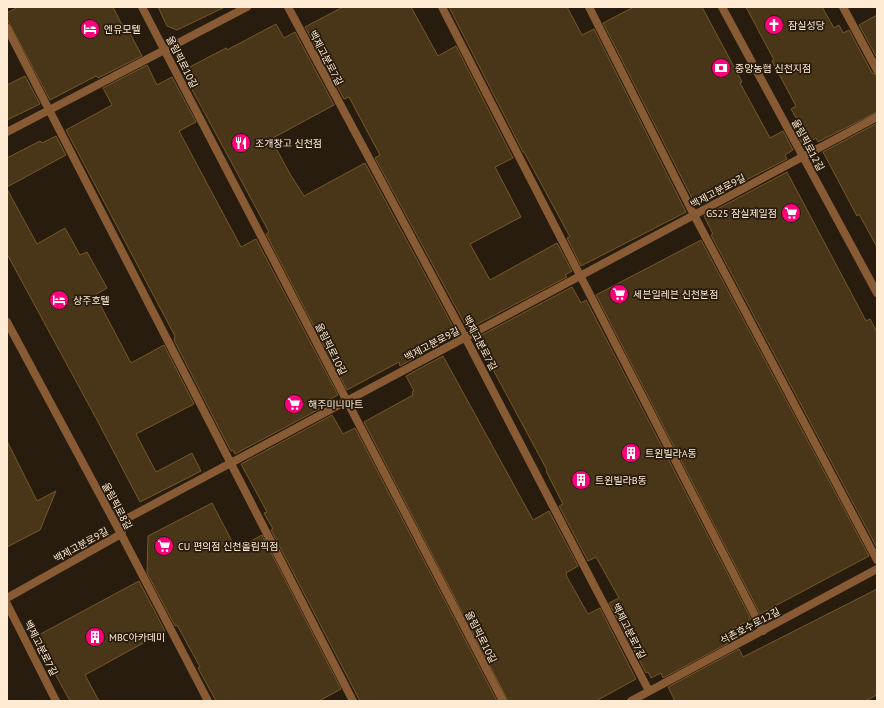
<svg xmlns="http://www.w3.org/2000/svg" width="884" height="708" font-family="'PT Sans','Noto Sans KR',sans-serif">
	<rect width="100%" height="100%" fill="#271c0d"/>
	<path fill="#493618" stroke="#765829" d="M18,7H113L123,27L126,26L142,56L98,78L96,76L50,100L7,19V13Z
		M158,7H225L177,30L167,26Z
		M343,7H411L438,56L456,46L513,158L495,167L521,217L470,244L490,280L557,243L572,271L565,275L567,277L470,328V327L467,328L375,158L380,155L349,97L344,99L305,27Z
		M449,7H567L582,35L594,29L686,212L581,266L567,238L570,237L524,152H523Z
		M634,7H702L742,82L740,83L770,138L783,131L793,150L785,155L787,159L696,206L603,23Z
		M746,7H822L834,28L839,25L843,33L849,30L872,73L877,75V112L818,142L816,138L803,145L793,126L799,123L791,109L796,106L772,61L774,60Z
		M877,15V58L859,25Z
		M276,24L284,38L295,32L334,105L271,139L290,174L304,196L365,163L457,334L400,366L399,362L347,390L266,234L269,232L182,71L226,48L227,50Z
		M147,65L157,85L172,77L196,122L179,131L241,247L256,239L338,395L325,402L327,405L235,454L233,450L231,451L224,438L174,340L175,336L66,130L112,105L103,88Z
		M25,76L40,104L7,120V85Z
		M877,123V247L859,214L857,216L823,152Z
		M56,136L66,155L7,187V158L40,141L42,143Z
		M787,172L866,321L870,319L877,332V548L711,235L713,234L704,216Z
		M7,189L37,244L65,228L80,255L87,252L107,288L95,295L131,363L164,345L194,404L136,434L156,472L192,453L201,471L140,502L96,418L7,254Z
		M701,240L869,556L760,614L596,295Z
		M572,287L581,303L586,300L751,619L729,631L734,640L663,678L661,673L651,678L648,672L646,673L609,603L619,598L596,557L588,561L559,506L563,504L546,471L547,470L476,338Z
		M443,356L533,520L549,511L578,566L566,573L567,577L588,614L600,608L636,679L596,701H508L364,422L413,395L412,392L414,391L406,376Z
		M332,415L343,434L355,428L497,701H360L271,530L273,529L264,513L267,512L241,464Z
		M7,441L37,501L56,491L40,530L7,547Z
		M212,503L236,549L262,535L341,689L319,701H216L198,668L200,667L177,625L175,626L147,573L148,536Z
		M139,581L165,631L85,675L99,701H70L35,637Z
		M877,589V695L865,701H675L668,687L739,649L743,657Z"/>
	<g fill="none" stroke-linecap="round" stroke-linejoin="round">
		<path stroke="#895b35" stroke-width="8" d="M142,7L503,701
			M288,7L465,337L649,691
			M442,7L763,631
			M589,7L694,215L877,560
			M722,7L877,293
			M843,7L877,70
			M7,28L353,701
			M7,132L247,7
			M7,322L121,534L208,701
			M7,598L121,534L126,519L877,117
			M7,604L56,701
			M631,701L877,569"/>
	</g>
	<defs>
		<g id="church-disc" transform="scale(1)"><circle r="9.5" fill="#fe007b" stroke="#271c0d"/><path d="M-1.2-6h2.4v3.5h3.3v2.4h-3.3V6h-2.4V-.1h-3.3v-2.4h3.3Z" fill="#fff"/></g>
		<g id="hotel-disc" transform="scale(1)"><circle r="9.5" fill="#fe007b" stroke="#271c0d"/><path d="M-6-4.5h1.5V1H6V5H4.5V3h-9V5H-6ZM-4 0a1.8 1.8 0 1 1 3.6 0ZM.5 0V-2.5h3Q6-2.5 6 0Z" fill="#fff"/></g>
		<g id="bank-disc" transform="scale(1)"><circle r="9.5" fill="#fe007b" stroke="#271c0d"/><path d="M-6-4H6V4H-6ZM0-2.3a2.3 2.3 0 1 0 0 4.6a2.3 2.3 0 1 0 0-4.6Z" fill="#fff"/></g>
		<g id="restaurant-disc" transform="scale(1)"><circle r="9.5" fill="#fe007b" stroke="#271c0d"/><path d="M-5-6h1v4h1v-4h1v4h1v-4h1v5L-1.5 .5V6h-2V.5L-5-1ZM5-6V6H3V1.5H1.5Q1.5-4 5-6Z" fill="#fff"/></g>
		<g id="supermarket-disc" transform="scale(1)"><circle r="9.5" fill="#fe007b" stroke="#271c0d"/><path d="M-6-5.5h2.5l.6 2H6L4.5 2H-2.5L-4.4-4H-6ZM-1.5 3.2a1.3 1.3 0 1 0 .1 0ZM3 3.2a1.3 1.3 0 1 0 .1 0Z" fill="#fff"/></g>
		<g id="building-disc" transform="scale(1)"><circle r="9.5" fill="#fe007b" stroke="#271c0d"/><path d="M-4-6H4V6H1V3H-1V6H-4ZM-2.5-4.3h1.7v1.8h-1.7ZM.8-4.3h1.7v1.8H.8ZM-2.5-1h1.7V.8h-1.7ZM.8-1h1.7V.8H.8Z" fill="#fff"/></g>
	</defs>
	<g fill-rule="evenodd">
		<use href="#church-disc" x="774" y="25"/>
		<use href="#hotel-disc" x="90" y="29"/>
		<use href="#bank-disc" x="721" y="68"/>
		<use href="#restaurant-disc" x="241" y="143"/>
		<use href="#supermarket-disc" x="791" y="213"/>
		<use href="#supermarket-disc" x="619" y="294"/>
		<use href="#hotel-disc" x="59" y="300"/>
		<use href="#supermarket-disc" x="294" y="404"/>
		<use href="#building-disc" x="631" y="453"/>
		<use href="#building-disc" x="581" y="480"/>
		<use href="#supermarket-disc" x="164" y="546"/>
		<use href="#building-disc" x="95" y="637"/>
	</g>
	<g text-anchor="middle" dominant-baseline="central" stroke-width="3.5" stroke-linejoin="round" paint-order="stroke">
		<g font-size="10" fill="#ffead3" stroke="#271c0d" text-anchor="start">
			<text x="788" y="25">잠실성당</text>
			<text x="104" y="29">엔유모텔</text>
			<text x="735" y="68">중앙농협 신천지점</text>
			<text x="255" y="143">조개창고 신천점</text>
			<text x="777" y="213" text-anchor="end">GS25 잠실제일점</text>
			<text x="633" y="294">세븐일레븐 신천본점</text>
			<text x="73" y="300">상주호텔</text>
			<text x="308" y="404">해주미니마트</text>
			<text x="645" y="453">트윈빌라A동</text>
			<text x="595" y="480">트윈빌라B동</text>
			<text x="178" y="546">CU 편의점 신천올림픽점</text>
			<text x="109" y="637">MBC아카데미</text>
		</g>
		<g font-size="10" fill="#ffead3" stroke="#271c0d">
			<text transform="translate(326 58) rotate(62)">백제고분로7길</text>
			<text transform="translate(182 62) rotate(63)">올림픽로10길</text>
			<text transform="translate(808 145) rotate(62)">올림픽로12길</text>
			<text transform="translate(718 191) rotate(-28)">백제고분로9길</text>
			<text transform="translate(480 343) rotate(62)">백제고분로7길</text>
			<text transform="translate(432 344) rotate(-28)">백제고분로9길</text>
			<text transform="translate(331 349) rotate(63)">올림픽로10길</text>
			<text transform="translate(117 506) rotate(62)">올림픽로8길</text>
			<text transform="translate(81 545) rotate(-29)">백제고분로9길</text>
			<text transform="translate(750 626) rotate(-28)">석촌호수로12길</text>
			<text transform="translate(629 631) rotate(63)">백제고분로7길</text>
			<text transform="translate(481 637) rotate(63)">올림픽로10길</text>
			<text transform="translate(41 648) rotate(63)">백제고분로7길</text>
		</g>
	</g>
	<rect width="884" height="708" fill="none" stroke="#ffead3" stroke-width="16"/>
</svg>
